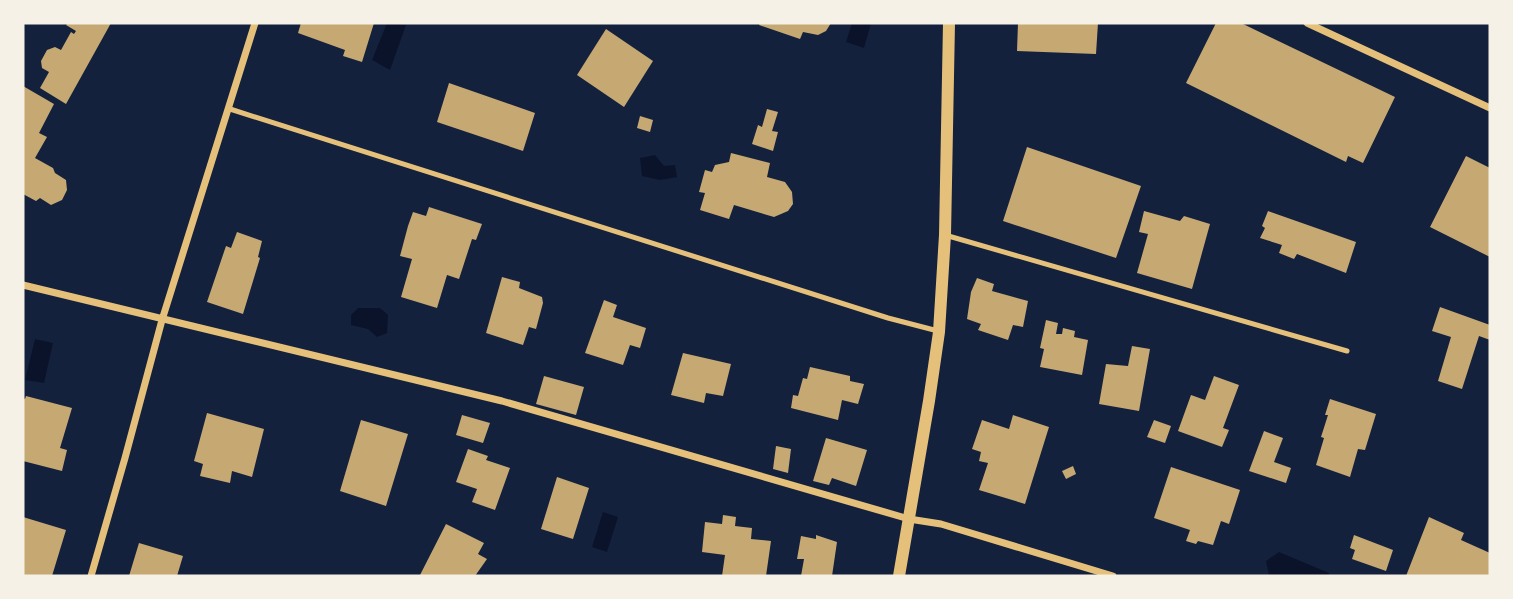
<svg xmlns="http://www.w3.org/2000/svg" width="1513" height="599" font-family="Poppins,sans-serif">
	<rect width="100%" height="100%" fill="#14213d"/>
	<path fill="#0b132b" d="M387,23L406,25L390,70L372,60Z
		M852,23H871L864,48L846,42Z
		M655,155L664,166L675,165L677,177L660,180L642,176L640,158Z
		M358,308H380L388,315L387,333L377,337L368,329L351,325V315Z
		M35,339L53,343L44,383L25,380Z
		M603,512L618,517L607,552L592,547Z
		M1279,552L1329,573L1328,576L1269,575L1266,561Z"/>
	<path fill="#c6a872" d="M68,23H111L66,104L40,88L49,72L42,68L41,61L47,50L55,47L61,50L71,32L74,34L76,31L66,25Z
		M301,23H374L362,62L343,56L345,50L298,33Z
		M760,23H831L826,31L818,35L803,32L800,39L759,25Z
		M1018,23H1098L1096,54L1017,51Z
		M1216,23H1241L1395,97L1363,163L1348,156L1346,162L1186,83Z
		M606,29L653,61L624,107L577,75Z
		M449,83L535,113L523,151L437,122Z
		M23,86L54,104L39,133L47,137L35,158L53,168L55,173L66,180L67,190L62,200L51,205L40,198L36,201L23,194Z
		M767,109L778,112L772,131L778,132L773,151L752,144L758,125L762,127Z
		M640,116L653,120L650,132L637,128Z
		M1027,147L1141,186L1116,258L1003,221Z
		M731,153L770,163L767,177L785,182L792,192L793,204L788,211L774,217L734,205L729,219L700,210L705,193L699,192L705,170L712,172L715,165L729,162Z
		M1466,156L1490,168V257L1430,227Z
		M429,207L482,224L476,240L472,239L459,279L447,275L437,308L401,297L412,259L400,256L408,226L413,212L426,216Z
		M1144,211L1180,221L1184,216L1210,224L1192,289L1137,273L1148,234L1139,232Z
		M1268,211L1356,242L1346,273L1297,254L1294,259L1279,253L1282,245L1260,238L1265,228L1262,226Z
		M237,232L262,241L258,257L260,258L243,314L207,302L226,246L231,248Z
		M502,277L520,282L519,288L542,297L543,303L536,329L529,327L523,345L486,333Z
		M977,278L994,284L992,291L1028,301L1023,327L1013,325L1008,340L978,330L981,324L967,319L971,292Z
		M604,300L617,305L613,317L646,328L640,348L630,345L623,365L585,353Z
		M1440,307L1490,325V340L1479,336L1462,389L1438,381L1451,337L1432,331Z
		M1046,320L1058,323L1056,334H1062L1063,328L1075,331L1074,337L1088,340L1082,375L1040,367L1044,349L1040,348Z
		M1132,346L1150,349L1139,411L1099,404L1106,364L1128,366Z
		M683,353L731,364L723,396L706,393L704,403L671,395Z
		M810,367L850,376V381L864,384L858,404L842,400L838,420L791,408L793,395L798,396L803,378L807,379Z
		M544,376L584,387L576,415L536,404Z
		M1214,376L1239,385L1223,428L1229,430L1222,447L1178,431L1191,395L1205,400Z
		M26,396L72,408L60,448L67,450L62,471L23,461V398L25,399Z
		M1330,399L1376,414L1365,450L1358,449L1350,477L1316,465L1324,438L1321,437L1328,415H1325Z
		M207,413L264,429L252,477L232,471L230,483L200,476L203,464L194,461Z
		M462,415L490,423L483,443L456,435Z
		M1013,415L1049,427L1025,504L979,490L988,463L979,461L981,452L972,449L982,420L1009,429Z
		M361,420L408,434L386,506L340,491Z
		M1154,420L1171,426L1165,443L1147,437Z
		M1264,431L1283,438L1274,462L1291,468L1286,483L1249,471Z
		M826,438L867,450L856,486L832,478L829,485L813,481Z
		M776,446L791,449L788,473L773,469Z
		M468,449L488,456L486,460L510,468L495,510L472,502L477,489L456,482Z
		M1073,466L1076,474L1066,479L1062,471Z
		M1171,467L1240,490L1229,524L1221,521L1213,545L1198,541L1196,544L1186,541L1190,530L1154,518Z
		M557,477L589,488L573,539L541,529Z
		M723,515L736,517L735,526L752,528L751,539L771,541L766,576H722L725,555L702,552L705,522L722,524Z
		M23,517L66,530L52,576H23Z
		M1429,517L1464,533L1461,540L1490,553V576H1406Z
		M446,524L484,543L478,554L487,559L475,576L420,575Z
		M816,535L837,542L832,576H801L804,559H797L801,536L816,539Z
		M1354,535L1393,550L1386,571L1352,559L1355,550L1350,548Z
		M139,543L183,556L177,576H129Z"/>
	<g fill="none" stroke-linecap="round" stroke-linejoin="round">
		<path stroke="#e5c07b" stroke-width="5" d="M230,109L888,318L938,331
			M945,235L1347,351"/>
		<path stroke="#e5c07b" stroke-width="7" d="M1307,23L1490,108
			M23,285L502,401L909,519L941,524L1113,576
			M91,576L125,458L162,320L255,23"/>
		<path stroke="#e5c07b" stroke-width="12" d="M899,576L929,401L939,332L945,235L949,23"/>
	</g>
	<rect width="1513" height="599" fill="none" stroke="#f6f1e7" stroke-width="49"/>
</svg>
